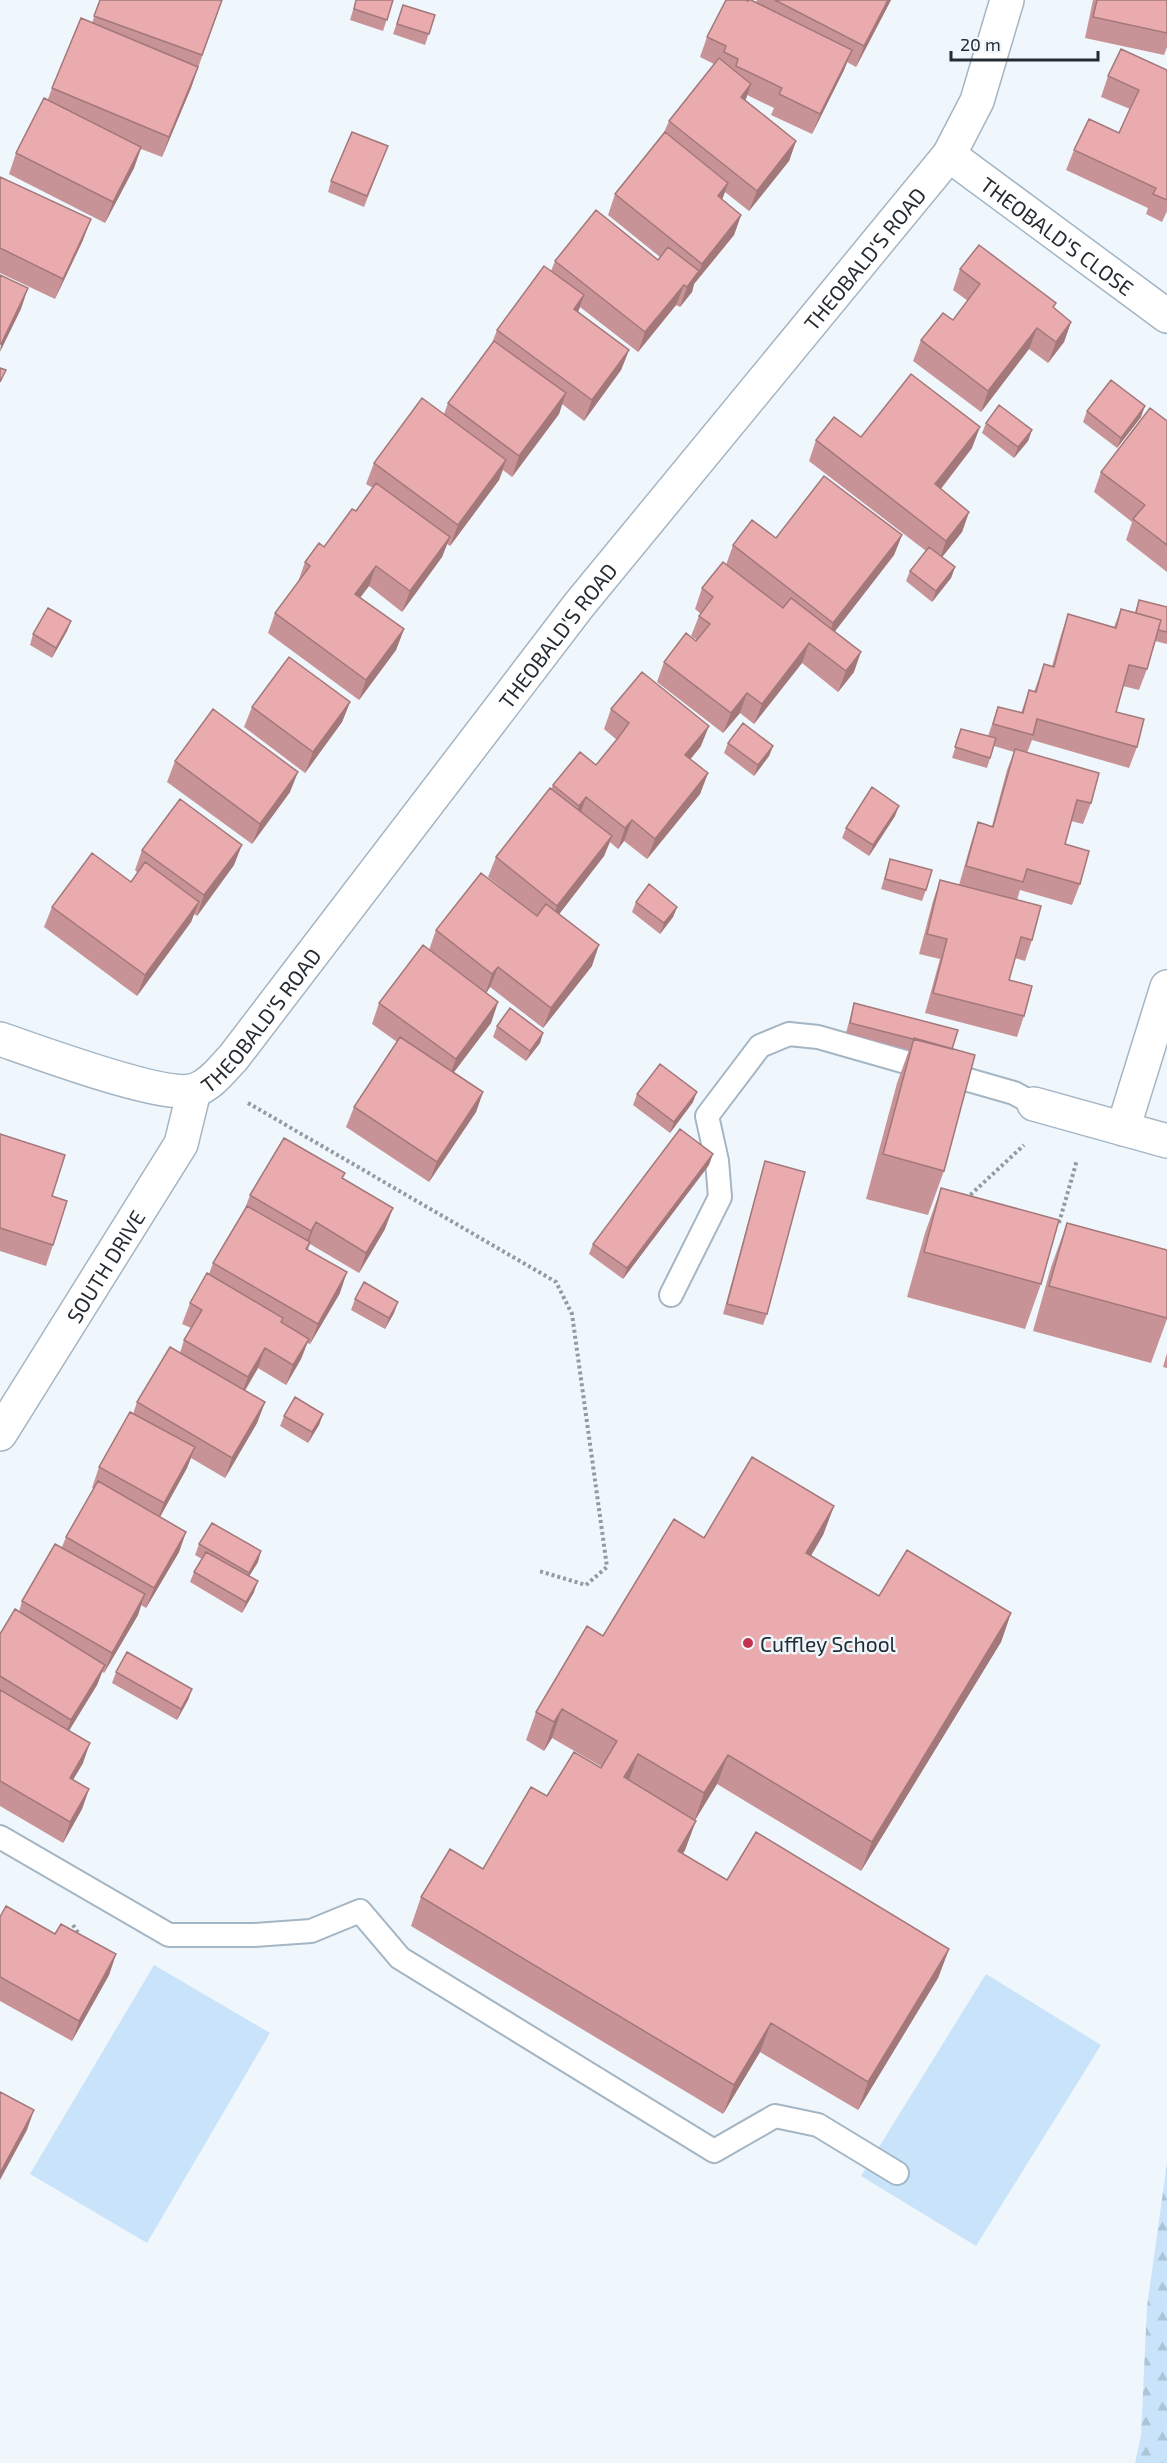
<svg xmlns="http://www.w3.org/2000/svg" width="1167" height="2463" font-family="'Exo 2',sans-serif">
	<defs>
		<pattern id="forest-firs" width="22" height="20" patternUnits="userSpaceOnUse" patternTransform="scale(1.5)"><rect width="22" height="20" fill="#c9e4fa"/><path d="M5 1l3.5 6h-7zM16 11l3.5 6h-7z" fill="#acc4d7"/></pattern>
	</defs>
	<rect width="100%" height="100%" fill="#eff6fc"/>
	<path fill="url(#forest-firs)" d="M1167,2163V2463H1135L1141,2436L1147,2307Z"/>
	<path fill="#c9e4fa" d="M154,1965L270,2033L147,2243L30,2174Z
		M986,1974L1101,2045L976,2246L861,2176Z"/>
	<g fill="none" stroke-linecap="round" stroke-linejoin="round">
		<g stroke="#a4b5c4" stroke-width="26">
			<path id="lane" d="M671,1295L720,1197L717,1161L707,1116L760,1046L789,1034L818,1037L1014,1093L1034,1104
				M0,1837L169,1935H254L311,1931L360,1911L400,1958L714,2151L775,2116L818,2125L897,2173"/>
		</g>
		<g stroke="#a4b5c4" stroke-width="36">
			<g id="street">
				<path id="s1" d="M949,155L1167,316"/>
				<path id="s2" d="M0,1039C36,1051 165,1100 195,1090C211,1085 222,1069 233,1058L579,605L949,155L977,101L1007,0"/>
				<path d="M1034,1104L1167,1141"/>
				<path d="M1123,1129L1167,987"/>
				<path id="s3" d="M0,1434L181,1144L194,1091"/>
			</g>
		</g>
		<path stroke="#939aa0" stroke-width="4" stroke-dasharray="3 3" stroke-linecap="butt" d="M248,1103L556,1282L572,1314L607,1567L586,1585L539,1571
			M966,1199L1024,1145
			M1059,1223L1077,1160
			M73,1925L82,1939"/>
		<use href="#lane" stroke="#fff" stroke-width="22"/>
		<use href="#street" stroke="#fff" stroke-width="33"/>
	</g>
	<path fill="#c89396" d="M100,0H222L191,88L162,157L141,149L134,168L105,223L9,174L16,153L48,99L52,88L92,23Z
		M356,0H393L383,31L350,20Z
		M757,0H891L856,67L847,62L844,70L812,134L771,115L774,108L747,95L745,100L796,141L789,161L749,211L725,192L722,199L741,215L734,235L694,284L692,292L680,307L676,305L638,352L580,307L578,312L629,350L621,370L584,421L562,404L559,414L512,477L503,470L499,480L450,546L447,544L442,557L402,612L369,586L360,597L404,629L396,650L359,700L268,633L275,613L298,582L305,562L324,547L356,511L373,488L366,484L374,463L444,414L448,403L492,343L497,330L551,271L555,261L658,260L660,257L608,215L615,194L664,132L669,121L714,64L700,57L707,37L748,1L756,2Z
		M1093,0H1167V47L1164,55L1085,38Z
		M403,5L435,15L425,45L393,34Z
		M1167,70V211L1162,222L1146,214L1148,208L1066,170L1074,150L1119,133L1130,109L1101,97L1108,76Z
		M388,146L364,207L328,192L331,181Z
		M0,177L83,240L55,299L0,273Z
		M960,269L1054,308L1071,322L1064,342L1048,363L1029,349L981,412L913,361L921,340L953,320L968,301L953,290Z
		M1087,411L1141,417L1117,448L1083,422Z
		M1167,421V572L1126,540L1132,522L1094,492L1101,472Z
		M986,423L1032,430L1028,441L1014,458L982,433Z
		M861,437L972,448L941,489L969,512L962,532L942,557L955,567L951,578L932,602L906,581L910,571L926,551L809,461L816,440Z
		M902,535L894,555L835,631L854,672L838,692L802,663L754,724L740,713L723,733L657,682L664,662L697,640L691,636L699,616L701,614L695,609L702,588L726,565L733,545L776,538Z
		M1139,600L1167,607V644L1155,641L1147,669L1139,690L1123,686L1116,712L1137,747L1129,768L1032,740L1027,753L1091,803L1083,824L1071,821L1065,844L1080,884L1072,905L1020,890L1017,900L1032,940L1025,961L1015,958L1009,980L1024,1016L1017,1037L925,1013L940,959L919,954L933,901L940,880L959,885L971,843L978,822L992,826L1007,770L1014,752L994,746L987,768L952,758L961,729L988,736L998,707L1021,713L1029,690L1034,692L1044,664L1052,666L1061,635L1068,614L1114,627L1121,609L1135,612Z
		M71,621L67,631L52,658L30,645L33,634Z
		M350,702L342,722L305,773L244,727L252,707Z
		M611,709L701,746L690,760L708,773L700,794L647,859L624,841L618,849L610,842L604,856L559,914L592,966L543,1028L490,987L486,993L498,1002L491,1023L454,1072L483,1092L476,1112L429,1182L346,1127L354,1107L397,1042L372,1024L379,1003L429,950L436,930L537,916L488,877L496,857L551,789L553,785L596,765L617,740L604,729Z
		M728,743L773,746L769,756L754,776L724,753Z
		M175,761L290,792L252,844L167,782Z
		M895,816L869,856L842,838L846,828Z
		M142,850L234,865L197,916L194,914L191,922L137,996L44,927L52,907L131,882L138,873L135,870Z
		M890,859L926,890L922,901L881,889Z
		M636,902L677,907L673,917L660,934L632,912Z
		M854,1003L952,1049L944,1171L928,1215L866,1199L897,1083L909,1050L846,1033Z
		M497,1026L543,1033L540,1043L526,1061L493,1037Z
		M637,1094L693,1102L670,1133L633,1105Z
		M0,1134L52,1196L53,1245L46,1266L0,1251Z
		M765,1161L767,1314L763,1325L723,1314L762,1172Z
		M709,1165L623,1279L589,1254L593,1244Z
		M343,1178L385,1229L359,1273L310,1244L308,1250L340,1293L310,1344L307,1343L301,1359L286,1385L258,1368L245,1391L265,1402L257,1423L225,1478L191,1458L187,1468L160,1517L186,1532L179,1552L146,1608L141,1605L138,1615L104,1673L102,1672L97,1685L69,1731L83,1763L73,1780L89,1789L82,1809L63,1843L0,1806V1634L19,1612L22,1601L62,1547L66,1537L94,1489L92,1488L99,1467L133,1414L137,1402L180,1353L184,1340L191,1328L182,1324L190,1303L209,1274L213,1263L244,1211L250,1195Z
		M941,1188L1041,1284L1025,1329L907,1297L925,1233Z
		M1067,1223L1167,1250V1319L1151,1363L1033,1331L1051,1267Z
		M355,1299L394,1313L385,1329L351,1310Z
		M1167,1353V1368L1163,1367Z
		M323,1414L319,1425L308,1443L280,1426L284,1416Z
		M834,1506L823,1535L811,1556L879,1596L1011,1613L1001,1642L861,1871L717,1784L695,1820L685,1850L683,1854L727,1880L949,1949L938,1978L858,2110L760,2052L723,2114L411,1926L421,1897L483,1869L547,1796L601,1768L602,1767L552,1738L544,1751L526,1740L536,1712L603,1636L704,1538Z
		M199,1544L258,1562L249,1576L254,1592L242,1613L190,1582L194,1572L202,1559L195,1555Z
		M116,1672L192,1689L188,1700L177,1720L112,1683Z
		M0,1915L116,1954L109,1975L72,2041L0,2001Z"/>
	<path fill="#a3787a" d="M888,0H891L856,67L864,46Z
		M852,50L844,70L812,134L820,114Z
		M198,67L191,88L162,157L169,137Z
		M751,84L744,105L741,97Z
		M796,141L789,161L749,211L757,191Z
		M141,147L134,168L105,223L113,202Z
		M728,183L721,203L718,196Z
		M741,215L734,235L694,284L692,292L680,307L687,287L699,272L702,264Z
		M91,219L83,240L55,299L63,279Z
		M684,285L676,305L638,352L645,332Z
		M28,288L21,309L0,352L1,344Z
		M584,295L577,315L574,309Z
		M1071,322L1064,342L1048,363L1056,342Z
		M1037,328L1029,349L981,412L988,391Z
		M629,350L621,370L584,421L592,400Z
		M566,393L559,414L512,477L519,456Z
		M1145,406L1141,417L1117,448L1121,438Z
		M980,427L972,448L928,505L935,484Z
		M1032,430L1028,441L1014,458L1018,447Z
		M506,460L499,480L450,546L458,525Z
		M969,512L962,532L939,561L946,541Z
		M902,535L894,555L826,643L833,623Z
		M450,537L442,557L402,612L410,591Z
		M376,566L369,586L348,614L355,594Z
		M955,567L951,578L932,602L936,591Z
		M71,621L67,631L52,658L56,648Z
		M404,629L396,650L359,700L366,680Z
		M809,643L802,663L754,724L762,704Z
		M861,652L854,672L838,692L846,671Z
		M747,693L740,713L723,733L731,713Z
		M350,702L342,722L305,773L313,752Z
		M709,726L701,746L677,775L685,755Z
		M773,746L769,756L754,776L758,765Z
		M298,772L290,792L252,844L260,824Z
		M708,773L700,794L647,859L655,839Z
		M586,797L579,818L571,827L579,806Z
		M899,806L895,816L869,856L873,845Z
		M632,820L624,841L618,849L625,828Z
		M612,836L604,856L550,926L557,906Z
		M242,845L234,865L197,916L204,895Z
		M199,902L191,922L137,996L145,975Z
		M677,907L673,917L660,934L664,923Z
		M599,945L592,966L543,1028L551,1008Z
		M498,967L490,987L485,995L492,974Z
		M498,1002L491,1023L448,1080L456,1059Z
		M543,1033L540,1043L526,1061L530,1051Z
		M483,1092L476,1112L429,1182L437,1162Z
		M697,1092L693,1102L670,1133L674,1122Z
		M713,1154L709,1165L623,1279L627,1268Z
		M393,1208L385,1229L359,1273L366,1253Z
		M316,1222L308,1243L303,1251L311,1231Z
		M347,1272L340,1293L310,1344L318,1324Z
		M398,1302L394,1313L385,1329L389,1318Z
		M309,1339L301,1359L286,1385L293,1365Z
		M265,1348L258,1368L240,1398L248,1377Z
		M265,1402L257,1423L225,1478L232,1458Z
		M323,1414L319,1425L308,1443L312,1432Z
		M195,1447L187,1468L156,1524L164,1503Z
		M834,1506L823,1535L795,1582L806,1553Z
		M186,1532L179,1552L146,1608L154,1588Z
		M261,1551L258,1562L245,1583L249,1573Z
		M258,1581L254,1592L242,1613L246,1602Z
		M145,1594L138,1615L104,1673L112,1653Z
		M1011,1613L1001,1642L861,1871L872,1842Z
		M105,1665L97,1685L63,1740L71,1720Z
		M192,1689L188,1700L177,1720L181,1709Z
		M562,1709L552,1738L544,1751L554,1722Z
		M90,1743L83,1763L62,1798L70,1778Z
		M638,1754L628,1783L624,1777Z
		M728,1755L717,1784L694,1822L704,1793Z
		M89,1789L82,1809L63,1843L70,1822Z
		M696,1821L685,1850L667,1880L678,1851Z
		M949,1949L938,1978L858,2110L868,2082Z
		M116,1954L109,1975L72,2041L79,2021Z
		M771,2023L760,2052L723,2114L734,2085Z
		M34,2110L27,2130L0,2180V2173Z"/>
	<path fill="#e9abae" stroke="#a3787a" stroke-width="1.5" d="M100,0H222L202,55L94,16Z
		M356,0H393L387,20L354,9Z
		M726,0H746L748,1L749,0H751L852,50L820,114L779,94L782,88L736,66L738,59L724,52L726,46L707,37Z
		M775,0H888L864,46Z
		M1097,0H1167V33L1093,17Z
		M403,5L435,15L429,34L397,24Z
		M81,18L198,67L169,137L52,88Z
		M1121,49L1167,70V200L1153,194L1156,188L1074,150L1089,119L1119,133L1128,113L1139,90L1108,76Z
		M719,58L751,84L741,97L796,141L757,191L669,121Z
		M44,98L141,147L113,202L16,153Z
		M352,132L388,146L367,196L331,181Z
		M665,132L728,183L718,196L741,215L702,264L615,194Z
		M0,177L91,219L63,279L0,248Z
		M596,210L658,260L668,247L699,271L687,287L684,285L645,332L555,261Z
		M979,245L1056,303L1053,307L1071,322L1056,342L1037,328L988,391L921,340L943,313L953,320L980,284L960,269Z
		M544,266L584,295L574,309L629,350L592,400L497,330Z
		M0,275L28,288L1,344H0Z
		M494,341L566,393L519,456L448,403Z
		M0,368L6,370L0,382Z
		M911,374L980,427L935,484L969,512L946,541L816,440L834,417L861,437Z
		M1111,380L1145,406L1121,438L1087,411Z
		M422,398L506,460L458,525L374,463Z
		M999,405L1032,430L1018,447L986,423Z
		M1150,408L1167,421V545L1133,519L1145,505L1101,472Z
		M824,476L902,535L833,623L733,545L752,520L776,538Z
		M376,483L450,537L410,591L376,566L355,594L404,629L366,680L275,613L310,566L305,562L319,543L324,547L352,509L356,511Z
		M929,547L955,567L936,591L910,571Z
		M723,562L783,608L791,598L861,652L846,671L809,643L762,704L747,693L731,713L664,662L686,633L696,641L710,624L699,616L713,597L702,588Z
		M1139,600L1167,607V632L1158,630L1161,620L1136,613Z
		M48,608L71,621L56,648L33,634Z
		M1121,609L1161,620L1147,669L1129,665L1116,712L1144,719L1137,747L1037,719L1033,735L993,724L998,707L1023,713L1029,690L1036,692L1044,664L1054,667L1068,614L1116,628Z
		M289,657L350,702L313,752L252,707Z
		M642,672L709,726L685,755L708,773L655,839L632,820L625,828L586,797L579,806L553,785L580,752L596,765L618,738L629,723L611,709Z
		M213,709L298,772L260,824L175,761Z
		M743,723L773,746L758,765L728,743Z
		M961,729L996,738L990,758L955,747Z
		M1015,749L1099,773L1091,803L1077,800L1065,844L1089,851L1080,884L1027,869L1023,882L966,866L978,822L993,827Z
		M872,787L899,806L873,845L846,828Z
		M550,788L612,836L557,906L496,857Z
		M180,799L242,845L204,895L142,850Z
		M92,853L131,882L145,862L199,902L145,975L52,907Z
		M890,859L932,870L926,890L885,879Z
		M481,873L537,916L546,904L599,945L551,1008L498,967L492,974L436,930Z
		M940,880L1041,906L1032,940L1021,937L1009,980L1032,986L1024,1016L933,993L947,939L927,934Z
		M649,884L677,907L664,923L636,902Z
		M423,945L498,1002L456,1059L379,1003Z
		M854,1003L958,1030L952,1049L850,1023Z
		M510,1008L543,1033L530,1051L497,1026Z
		M400,1037L483,1092L437,1162L354,1107Z
		M914,1038L975,1055L944,1171L883,1154Z
		M660,1064L697,1092L674,1122L637,1094Z
		M680,1129L713,1154L627,1268L593,1244Z
		M0,1134L65,1155L52,1196L67,1201L53,1245L0,1228Z
		M284,1138L345,1173L342,1178L393,1208L366,1253L316,1222L311,1231L250,1195Z
		M765,1161L805,1172L767,1314L727,1304Z
		M941,1188L1059,1220L1041,1284L924,1252Z
		M247,1206L310,1242L306,1249L347,1272L318,1324L213,1263Z
		M1067,1223L1167,1250V1318L1049,1286Z
		M207,1273L283,1318L281,1322L309,1339L293,1365L265,1348L248,1377L184,1340L202,1310L190,1303Z
		M364,1282L398,1302L389,1318L355,1299Z
		M170,1347L265,1402L232,1458L137,1402Z
		M295,1397L323,1414L312,1432L284,1416Z
		M130,1412L195,1447L164,1503L99,1467Z
		M752,1457L834,1506L806,1553L879,1596L907,1550L1011,1613L872,1842L728,1755L704,1793L638,1754L624,1777L696,1821L678,1851L727,1880L756,1832L949,1949L868,2082L771,2023L734,2085L421,1897L450,1849L483,1869L531,1787L547,1796L574,1752L601,1768L617,1741L562,1709L554,1722L536,1712L587,1626L603,1636L674,1519L704,1538Z
		M98,1481L186,1532L154,1588L66,1537Z
		M212,1523L261,1551L249,1573L199,1544Z
		M55,1544L145,1594L112,1653L22,1601Z
		M206,1552L258,1581L246,1602L194,1572Z
		M15,1609L105,1665L71,1720L0,1676V1634Z
		M127,1652L192,1689L181,1709L116,1672Z
		M0,1690L90,1743L70,1778L89,1789L70,1822L0,1781Z
		M6,1906L55,1934L61,1924L116,1954L79,2021L0,1977V1917Z
		M0,2092L34,2110L0,2173Z"/>
	<circle fill="#c3324d" stroke="#eff6fc" stroke-width="2" cx="748" cy="1643" r="6"/>
	<g text-anchor="middle" dominant-baseline="central" stroke-width="5" stroke-linejoin="round" paint-order="stroke">
		<g font-size="21" fill="#252c31" stroke="#eff6fc">
			<text stroke="none"><textPath href="#s1" startOffset="135">THEOBALD'S CLOSE</textPath></text>
			<text stroke="none"><textPath href="#s2" startOffset="1272">THEOBALD'S ROAD</textPath></text>
			<text stroke="none"><textPath href="#s2" startOffset="786">THEOBALD'S ROAD</textPath></text>
			<text stroke="none"><textPath href="#s2" startOffset="300">THEOBALD'S ROAD</textPath></text>
			<text stroke="none"><textPath href="#s3" startOffset="198">SOUTH DRIVE</textPath></text>
		</g>
		<g font-size="21" fill="#252c31" stroke="#eff6fc" text-anchor="start">
			<text x="760" y="1643">Cuffley School</text>
		</g>
	</g>
	<path d="M951 51v9h147v-9" fill="none" stroke="#252c31" stroke-width="3"/>
	<text x="960" y="51" font-size="18" fill="#252c31" stroke="#eff6fc" stroke-width="4.5" paint-order="stroke">20 m</text>
</svg>
